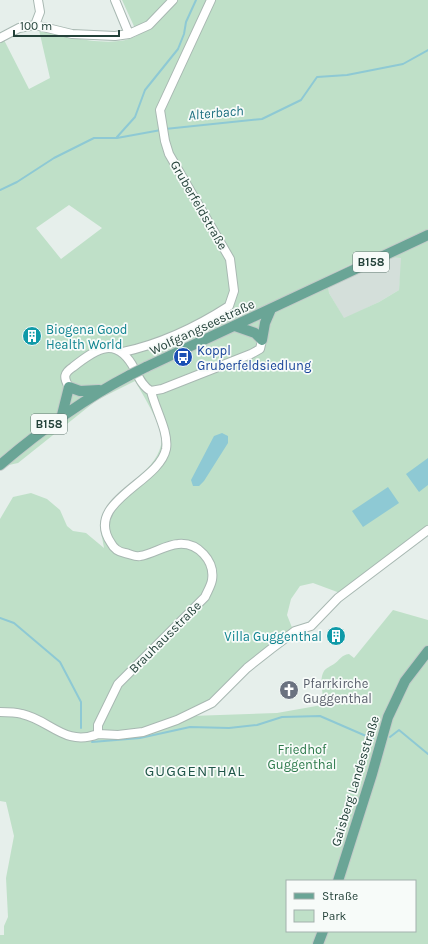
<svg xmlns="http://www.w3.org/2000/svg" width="428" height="944" font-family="Karla,sans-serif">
	<rect width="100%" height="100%" fill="#e6efeb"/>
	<path fill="#d4dfda" d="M368,256L402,258L399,290L379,302L344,319L329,293L327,276Z"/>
	<path fill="#bfe0c8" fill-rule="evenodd" d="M122,0H428V527L340,593L313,583L300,586L291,599L287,615L293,630L191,716L277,713L322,705C325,694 318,681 324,671C326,668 331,666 334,664C340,660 341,655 349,654L354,658L393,610L428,620V944H0V935H4V926L8,917L6,878L14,836L6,802L0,801V519L13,497L31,493L47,499L60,510L67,526L73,531L86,533L104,548C103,540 99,527 101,520C112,486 159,475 162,439C163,428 141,391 135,381L97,400L18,463L0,467V38H3L29,89L50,78L39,30C65,36 114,50 138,35ZM69,205L102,228L61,259L36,228ZM368,256L401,258L399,290L379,302L344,318L329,293L327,276ZM287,881H415V931H287Z"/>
	<path fill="#8ec9d4" d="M222,433L228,436V443L204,481L199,486H193L191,480L214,436Z
		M428,458V485L419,492L406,474Z
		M388,487L399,503L363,527L352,511Z"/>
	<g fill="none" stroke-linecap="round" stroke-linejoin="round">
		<path stroke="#8ec9d4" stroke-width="2" d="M165,129L262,119L301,100L317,77L347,75L403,64L428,50
			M117,137L135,117L145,90L178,49L184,34L186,22L196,0
			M0,190L17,182L54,158L94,138H117L161,130
			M0,618L14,623L60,662L81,702V728
			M390,737L399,730L428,754
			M92,742L140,738L190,727L229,728L257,725L282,717L320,716L373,739"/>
		<g stroke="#a8b8b2" stroke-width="10">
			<path id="minor" d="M115,0L129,34
				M35,25L40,12L38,0
				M0,38L19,28L35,25L72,34L115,36L129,34L149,25L173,0
				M123,352C160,344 198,326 229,306L234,291L230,259L169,154L165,141L160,110L211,0
				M69,387C63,377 64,373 73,367C97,348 117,335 135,370C139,378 143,387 151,391L162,389L251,354L260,349L262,340
				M151,391C155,409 169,432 166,449C159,483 83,502 111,543C114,549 119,552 125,553C130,554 136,557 140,556C153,554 165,545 178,544C198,542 215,561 212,580C211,586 207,592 205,597L118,684L98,725V734L118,735L143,732L177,720L212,703L247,668L271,649L295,631L311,626L338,598L428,530
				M0,712C7,712 15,712 22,714C50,720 65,747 98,734"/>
		</g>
		<g stroke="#c2cac8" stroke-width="12">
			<path id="major" d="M235,326L255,333L262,340
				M262,340L265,323L271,309
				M146,367L428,235
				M62,415L69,387L80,391L99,390
				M0,465C41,430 82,400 130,375
				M338,881L372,774L388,717L405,681L428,651
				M318,944L323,931"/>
		</g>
		<use href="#minor" stroke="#fff" stroke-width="8"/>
		<use href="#major" stroke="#6aa596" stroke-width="10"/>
		<g stroke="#c2cac8" stroke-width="12" stroke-linecap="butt">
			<path id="major-bridge" d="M130,375L146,367"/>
		</g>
		<use href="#major-bridge" stroke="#6aa596" stroke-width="10"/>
	</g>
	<defs>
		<g id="building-disc" transform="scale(1)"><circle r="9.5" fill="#0f9aa8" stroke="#f7fbf9"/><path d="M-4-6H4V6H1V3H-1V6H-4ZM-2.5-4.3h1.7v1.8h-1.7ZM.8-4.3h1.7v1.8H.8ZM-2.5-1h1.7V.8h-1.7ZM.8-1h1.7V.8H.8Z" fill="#fff"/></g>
		<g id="bus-disc" transform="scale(1)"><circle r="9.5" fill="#1a4fb4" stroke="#f7fbf9"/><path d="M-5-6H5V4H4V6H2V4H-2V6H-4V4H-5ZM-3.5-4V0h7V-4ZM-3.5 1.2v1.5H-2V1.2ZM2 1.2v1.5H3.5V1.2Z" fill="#fff"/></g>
		<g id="church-disc" transform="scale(1)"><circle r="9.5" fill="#6b7280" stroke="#f7fbf9"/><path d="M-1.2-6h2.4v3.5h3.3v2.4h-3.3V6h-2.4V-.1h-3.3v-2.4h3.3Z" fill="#fff"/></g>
	</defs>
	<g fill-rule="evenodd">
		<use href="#building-disc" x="32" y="336"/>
		<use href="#bus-disc" x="183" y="357"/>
		<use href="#building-disc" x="336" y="636"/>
		<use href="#church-disc" x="289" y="690"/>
	</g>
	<g text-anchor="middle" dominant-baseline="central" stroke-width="3.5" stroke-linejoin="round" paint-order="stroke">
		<g fill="#f7fbf9" stroke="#637a73" stroke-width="1">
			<rect x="353" y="252" width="36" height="20" rx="3"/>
			<rect x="31" y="414" width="36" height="20" rx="3"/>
		</g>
		<g font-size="12" font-weight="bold" fill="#24423a">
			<text x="371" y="262">B158</text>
			<text x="49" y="424">B158</text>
		</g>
		<g font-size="13" fill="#24423a" stroke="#f7fbf9">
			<text transform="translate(199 205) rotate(60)">Gruberfeldstraße</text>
			<text transform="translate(202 327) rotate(-25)">Wolfgangseestraße</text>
			<text transform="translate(165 637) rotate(-45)">Brauhausstraße</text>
			<text transform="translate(355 781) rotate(-73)">Gaisberg Landesstraße</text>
		</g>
		<g font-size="13" fill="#0d838f" stroke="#f7fbf9" text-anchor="start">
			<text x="46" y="329">Biogena Good<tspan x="46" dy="15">Health World</tspan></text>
			<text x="322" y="636" text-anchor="end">Villa Guggenthal</text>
		</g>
		<g font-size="13" fill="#164399" stroke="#f7fbf9" text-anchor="start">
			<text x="197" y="350">Koppl<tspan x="197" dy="15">Gruberfeldsiedlung</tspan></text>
		</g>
		<g font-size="13" fill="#5b616d" stroke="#f7fbf9" text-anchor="start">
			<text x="303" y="683">Pfarrkirche<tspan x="303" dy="15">Guggenthal</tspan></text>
		</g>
		<g font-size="13" fill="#2d7a4b" stroke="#f7fbf9">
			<text x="302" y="749">Friedhof<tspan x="302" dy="15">Guggenthal</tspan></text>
		</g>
		<g font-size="14" font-style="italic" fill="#1c6f80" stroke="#f7fbf9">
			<text transform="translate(216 113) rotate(-5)">Alterbach</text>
		</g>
		<g font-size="15" letter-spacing="1" fill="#1f5548" stroke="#f7fbf9">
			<text x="195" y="771">GUGGENTHAL</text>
		</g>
	</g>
	<rect x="286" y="880" width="130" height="52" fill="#f7fbf9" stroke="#a3b1ad"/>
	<rect x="294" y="893" width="20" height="6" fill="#6aa596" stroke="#a3b1ad"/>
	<text x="322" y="900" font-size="12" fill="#24423a">Straße</text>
	<rect x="294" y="910" width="20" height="12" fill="#bfe0c8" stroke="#a3b1ad"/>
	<text x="322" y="920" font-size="12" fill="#24423a">Park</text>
	<path d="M14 30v6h105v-6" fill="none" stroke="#24423a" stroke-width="2"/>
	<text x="20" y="30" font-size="12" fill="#24423a" stroke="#f7fbf9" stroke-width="3" paint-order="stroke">100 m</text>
</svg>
